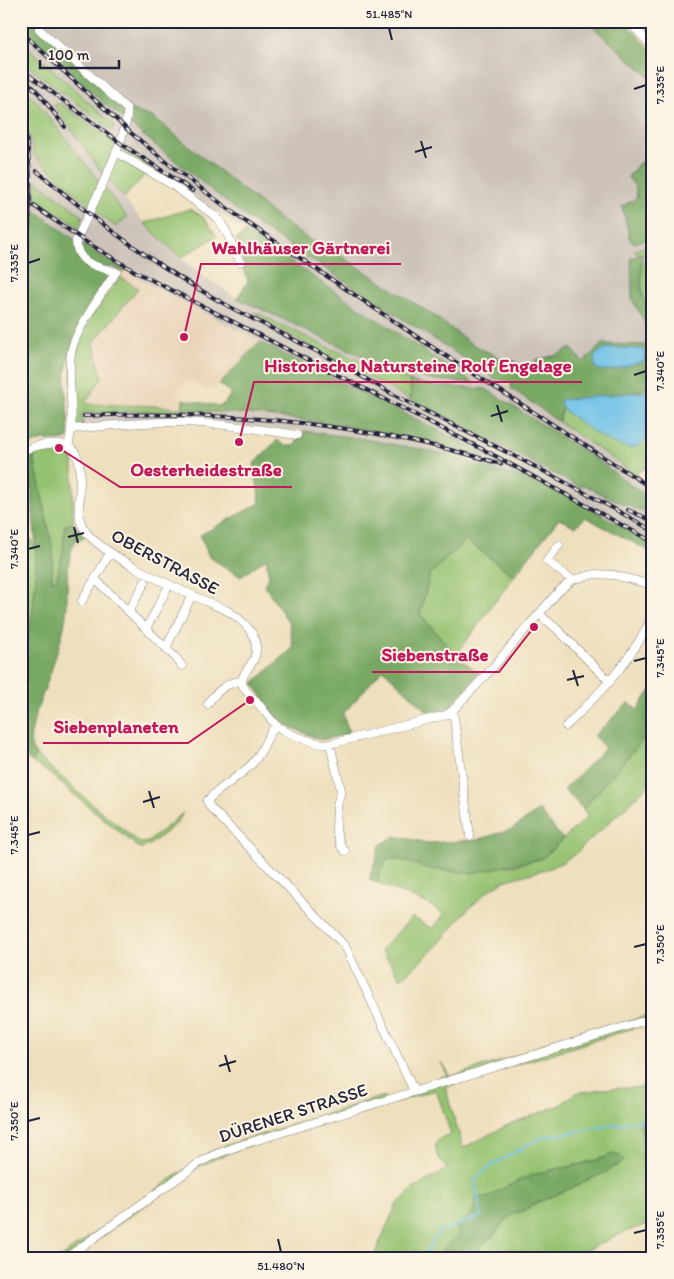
<svg xmlns="http://www.w3.org/2000/svg" width="674" height="1279" font-family="Itim,sans-serif">
	<rect width="100%" height="100%" fill="#fcf5e5"/>
	<filter id="ink" filterUnits="userSpaceOnUse"><feTurbulence type="fractalNoise" baseFrequency=".02" numOctaves="2"/><feDisplacementMap in="SourceGraphic" scale="10" xChannelSelector="R" yChannelSelector="G"/><feConvolveMatrix kernelMatrix="1 2 1 2 8 2 1 2 1" color-interpolation-filters="sRGB"/></filter>
	<filter id="wash" filterUnits="userSpaceOnUse"><feTurbulence type="fractalNoise" baseFrequency=".0096" numOctaves="4" result="noise"/><feDisplacementMap in="SourceGraphic" scale="20" xChannelSelector="R" yChannelSelector="G"/><feGaussianBlur stdDeviation="1.12" result="paint"/><feColorMatrix in="noise" values="0 0 0 0 0 0 0 0 0 0 0 0 0 0 0 0 0 1.4 0 .05"/><feComposite in="paint" operator="in"/></filter>
	<g filter="url(#wash)">
		<rect width="100%" height="100%" fill="#eedfbd"/>
		<path fill="#e9d3b8" d="M124,270L197,310L260,342L216,387L207,390L191,381L185,382L177,390L183,399L182,409L85,404L102,378L94,342L137,288L120,277Z"/>
		<path fill="#ccc2b9" fill-rule="evenodd" d="M41,21H624L653,51V384L539,406L511,366L500,358L472,344L433,315L321,243L311,241L282,221L154,118L130,109L40,28Z
			M21,28L107,106L244,216L511,388L559,422L653,485V501L593,457L433,386L410,381L329,348L255,312L254,315L411,400L580,487L584,484L603,495L653,516V544L564,493L560,494L538,482L493,470L445,454L365,439L304,431L176,421L83,423L82,413L142,411L206,413L310,420L405,437L496,459L197,310L124,270L74,239L34,210L26,300L21,329V105L34,155L88,205L116,227L99,182L37,102L21,86ZM60,103L115,143L122,146L246,232L473,382L392,370L237,298L201,275L181,258L144,223L102,173L54,106Z"/>
		<path fill="#95c271" stroke="#5c7256" d="M21,41L115,126L112,130L21,61Z
			M21,86L37,102L127,217L116,227L88,205L34,155L21,105Z
			M60,103L115,143L122,146L152,167L124,198L102,173L54,105Z
			M36,180L84,217L81,218L82,220L78,230L74,223L35,199Z
			M189,209L202,216L217,236L181,258L144,223Z
			M653,243V317C640,299 641,284 642,262L649,256L635,252V250Z
			M120,277L138,288L94,342L102,378L85,404L159,406L200,410L202,412L142,411L82,413L83,426L75,425L74,422C73,400 68,366 75,345C82,325 108,295 120,277Z
			M255,312L329,348L410,381L411,400L253,315Z
			M644,388H653V456L647,467L635,474L559,422L561,406L622,400Z
			M40,451H67L73,459V523L65,525L63,551L56,580H52L53,551L33,453Z
			M21,525L36,547V578L32,618L24,652L21,653Z
			M466,540L514,576L456,655L420,614L430,574Z
			M653,728V780L642,792L575,854L561,863L550,868L504,881L488,891L466,911L436,947L401,979L381,950L412,917L433,929L444,914L426,903L377,883L380,871L387,859L400,860L431,869L473,873L493,867L514,866L543,858L588,816L583,809Z
			M36,755L93,805L140,843L148,842L183,813L177,823L148,846L142,848L138,847L47,772L32,762Z
			M653,1014V1022L445,1087L463,1148L508,1125L560,1105L576,1093L601,1089L648,1087L653,1088V1114L639,1120L646,1155L653,1154V1222L622,1233L571,1258H467L493,1236L502,1224L513,1214L529,1209L531,1205L579,1185L585,1181L609,1171L612,1168L623,1162L613,1154C587,1165 559,1167 533,1175C516,1181 502,1189 487,1198L483,1197L475,1198L474,1208L469,1219L463,1222L460,1236L448,1244L438,1258H373L396,1205L414,1188L447,1169C441,1162 430,1148 439,1139C442,1137 448,1135 451,1134L436,1090L241,1148L221,1156L197,1168L71,1258H60L208,1153L225,1146L384,1096L387,1102L439,1081V1078L447,1075L441,1062L450,1077Z"/>
		<path fill="#78a863" stroke="#4d654f" d="M28,21H41V28L130,109L154,118L282,221L311,241L321,243L433,315L472,344L500,358L515,361L528,375L535,367V360L557,355L571,348L583,362L602,344L653,345V388H644L622,400L562,406L559,422L511,388V382L496,379L244,216L107,106L22,28Z
			M586,21H624L653,51V80Z
			M653,157V237L635,243L630,240L622,206L637,198L635,187L628,177L639,163Z
			M34,210L74,239L124,270L123,273L109,266C110,288 94,299 84,317C77,330 72,347 68,361C61,384 71,414 68,439L58,441L43,440L21,448V329L29,275Z
			M246,232L450,368L474,383L432,380L392,370L237,298L248,281L243,269L245,266L239,256L244,250L235,240Z
			M642,254L641,287L645,306L653,317V338L632,299L631,258Z
			M260,342L498,460C401,434 302,415 202,412L200,410L182,409L183,399L219,406L225,403L231,393L219,384Z
			M410,381L433,386L486,389L593,457L653,501V516L603,495L584,485L580,487L411,400Z
			M304,431L365,439L445,454L493,470L538,482L560,494L564,493L652,544L653,553L585,517L576,527L559,519L514,576L466,540L430,574L420,614L456,655L480,674L446,711L432,716L383,669L343,714L350,734L320,740L279,722L253,683L293,648L289,623L264,585L269,577L266,558L241,577L209,557L200,535L260,503L254,463L277,440L285,446H294Z
			M33,453L53,551L52,580H56L63,551L65,525L73,523L85,536L79,541L76,539C64,563 69,590 66,615C64,632 57,651 52,668C47,685 27,730 31,745C31,749 35,752 36,755L32,762L21,753V670L32,618L36,578V548L30,475L25,454Z
			M653,687V728L583,809L564,790L605,748L594,736L629,702L637,710Z
			M539,810L563,839L543,858L473,873L431,869L400,860L388,859L380,871L377,883L369,880L380,845L395,836L428,843L477,840L512,829Z
			M653,1114V1154L646,1155L639,1120Z
			M613,1154L620,1156L624,1160L623,1162L612,1168L609,1171L585,1181L579,1185L531,1205L529,1209L513,1214L502,1224L493,1236L467,1258H438L448,1244L460,1236L455,1226C470,1218 474,1215 475,1198L483,1197L487,1198C502,1189 516,1181 533,1175C559,1167 588,1165 613,1154Z"/>
		<path fill="#6ac0e7" stroke="#467191" d="M608,348L642,349L645,353L644,361L613,370H598L595,366L594,357L602,350Z
			M649,391L646,438C632,466 582,423 566,412L561,406L560,400Z"/>
		<g fill="none" stroke-linecap="round" stroke-linejoin="round">
			<path stroke="#6ac0e7" stroke-width="2" d="M423,1258L439,1232L481,1216L475,1179L494,1164L540,1138L653,1118"/>
		</g>
	</g>
	<g filter="url(#ink)">
		<g fill="none" stroke-linecap="round" stroke-linejoin="round">
			<g stroke="#88807c" stroke-width="9">
				<path id="minor" d="M40,21L39,29L127,109C131,131 87,216 76,241C77,265 97,266 116,272C103,292 74,331 71,353C66,384 77,416 68,446
					M628,21L653,47
					M116,152L171,184L211,213L219,220L226,231L240,262
					M72,429C107,426 143,421 179,422C218,423 258,429 297,435
					M21,451C35,446 60,438 72,449C88,464 74,503 81,523C91,554 194,596 226,610C242,619 263,637 254,659C251,666 241,675 242,683C243,689 252,697 256,701C263,709 269,718 276,725C286,734 318,746 330,744L446,715L453,710L486,675L558,592L572,580L595,574L614,575L653,585
					M559,545L547,561L572,580
					M95,579L176,658L182,666
					M82,601L110,553
					M129,611L145,582
					M539,614L557,629L610,682
					M146,629L166,591
					M166,648L192,595
					M208,704C213,694 230,680 242,681
					M453,710L470,836
					M276,725C266,736 263,753 252,764C238,778 220,787 207,801L210,807L345,946L414,1091
					M566,726C600,693 634,659 653,614
					M330,744L341,790L337,806L336,831L341,846L345,851
					M66,1258L199,1163L214,1155L238,1146L653,1018"/>
			</g>
			<use href="#minor" stroke="#fff" stroke-width="8"/>
			<g stroke="#22223b" stroke-width="4">
				<path id="rail" d="M21,32L131,133L170,165L239,217L432,347L653,489
					M21,69L123,145L193,191
					M24,79L37,91L65,127
					M21,111C36,171 30,234 21,294
					M37,171C79,207 123,241 170,271C219,304 274,329 326,356C351,370 376,385 402,399C486,442 571,483 653,531
					M21,198L23,217
					M34,206L86,242L136,272L488,452L653,542
					M84,416C224,410 367,423 501,464
					M628,510L653,521"/>
			</g>
			<use href="#rail" stroke="#fcf5e5" stroke-width="2" stroke-dasharray="5.5" stroke-linecap="butt"/>
		</g>
	</g>
	<path fill="none" stroke="#22223b" stroke-width="2" d="M389,28L392,40M634,89L646,85M421,141L426,158M415,152L432,147M28,263L40,259M634,375L646,371M497,405L502,422M491,416L508,411M74,527L78,543M68,537L84,533M28,549L40,546M634,661L646,658M573,670L578,686M567,680L584,676M149,791L154,808M143,802L160,797M28,835L40,832M634,947L646,944M225,1055L230,1072M219,1066L236,1061M28,1121L40,1118M634,1233L646,1230M278,1239L281,1252"/>
	<g text-anchor="middle" dominant-baseline="central" stroke-width="4" stroke-linejoin="round" paint-order="stroke">
		<g font-size="18" fill="#22223b" stroke="#fcf5e5">
			<text transform="translate(165 562) rotate(28)">OBERSTRASSE</text>
			<text transform="translate(293 1113) rotate(-18)">DÜRENER STRASSE</text>
		</g>
	</g>
	<path fill="none" stroke="#c2185b" stroke-width="2" d="M184 337L201 264H401M239 442L254 382H582M59 448L120 487H292M534 627L499 672H372M250 700L188 743H43"/>
	<g fill="#c2185b" stroke="#fcf5e5" stroke-width="2">
		<circle cx="184" cy="337" r="5"/>
		<circle cx="239" cy="442" r="5"/>
		<circle cx="59" cy="448" r="5"/>
		<circle cx="534" cy="627" r="5"/>
		<circle cx="250" cy="700" r="5"/>
	</g>
	<g font-size="19" text-anchor="middle" font-weight="bold" fill="#c2185b" stroke="#fcf5e5" stroke-width="4" stroke-linejoin="round" paint-order="stroke">
		<text x="301" y="254">Wahlhäuser Gärtnerei</text>
		<text x="418" y="372">Historische Natursteine Rolf Engelage</text>
		<text x="206" y="476">Oesterheidestraße</text>
		<text x="435" y="661">Siebenstraße</text>
		<text x="116" y="733">Siebenplaneten</text>
	</g>
	<rect width="674" height="1279" fill="none" stroke="#fcf5e5" stroke-width="55"/>
	<path d="M40 60v8h79v-8" fill="none" stroke="#22223b" stroke-width="2.5"/>
	<text x="48" y="60" font-size="15" fill="#22223b" stroke="#fcf5e5" stroke-width="4" paint-order="stroke">100 m</text>
	<rect x="28" y="28" width="618" height="1224" fill="none" stroke="#22223b" stroke-width="2"/>
	<g font-size="12" text-anchor="middle" fill="#22223b">
		<text x="389" y="18">51.485°N</text>
		<text transform="translate(660 85) rotate(-90)" y="4">7.335°E</text>
		<text transform="translate(14 263) rotate(-90)" y="4">7.335°E</text>
		<text transform="translate(660 371) rotate(-90)" y="4">7.340°E</text>
		<text transform="translate(14 549) rotate(-90)" y="4">7.340°E</text>
		<text transform="translate(660 658) rotate(-90)" y="4">7.345°E</text>
		<text transform="translate(14 835) rotate(-90)" y="4">7.345°E</text>
		<text transform="translate(660 944) rotate(-90)" y="4">7.350°E</text>
		<text transform="translate(14 1121) rotate(-90)" y="4">7.350°E</text>
		<text transform="translate(660 1230) rotate(-90)" y="4">7.355°E</text>
		<text x="281" y="1270">51.480°N</text>
	</g>
</svg>
